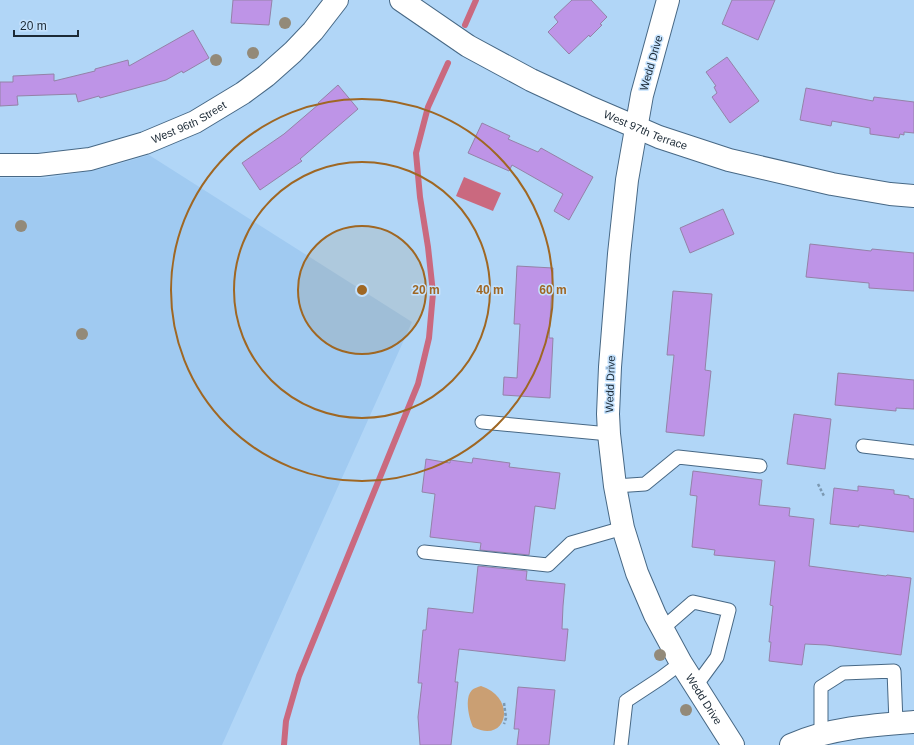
<svg xmlns="http://www.w3.org/2000/svg" width="914" height="745" font-family="Helvetica,sans-serif">
	<rect width="100%" height="100%" fill="#b1d6f7"/>
	<path fill="#a0caf1" d="M149,155L412,322L222,745H0V178H47L101,169Z"/>
	<path fill="#ca9f73" d="M481,686C518,698 507,745 473,727C469,718 464,698 472,690C474,688 478,687 481,686Z"/>
	<path fill="#ca697f" d="M464,177L501,193L493,211L456,196Z"/>
	<g fill="none" stroke-linecap="round" stroke-linejoin="round">
		<path stroke="#ca697f" stroke-width="6" d="M465,25L476,0
			M284,745L286,721L299,676L418,384L429,338L433,293L428,247L420,197L416,153L428,107L448,63"/>
	</g>
	<path fill="#be94e7" stroke="#9482a8" d="M233,0H272L269,25L231,23Z
		M572,0H591L607,17L600,24L602,25L590,37L589,35L569,54L548,32L558,22L554,17Z
		M732,0H775L758,40L722,24Z
		M193,30L209,58L183,73L182,71L166,80L100,98L99,96L78,102L76,94L17,96L18,105L0,106V82H13V76L54,74V81L95,71V69L128,60L129,66Z
		M727,57L759,101L730,123L712,97L717,93L714,87L716,86L706,72Z
		M338,85L358,109L300,159L302,161L260,190L242,163L284,134L319,104L318,103Z
		M806,88L873,101L874,97L914,102V133L904,132V135L900,134L899,138L870,134V128L832,121L831,126L800,120Z
		M482,123L510,136L508,139L538,152L541,148L593,177L569,220L554,211L563,194L512,165L509,171L468,153Z
		M723,209L734,234L690,253L680,228Z
		M810,244L871,251L872,249L914,253V291L869,288V283L806,277Z
		M517,266L553,268L549,338H553L550,398L503,395L504,377L517,378L520,324H514Z
		M673,291L712,294L705,370L711,371L704,436L666,432L674,355H667Z
		M838,373L914,380V409L896,408V411L835,405Z
		M794,414L831,419L825,469L787,464Z
		M473,458L510,463L509,467L560,473L555,509L535,506L529,555L480,550L481,543L430,537L435,494L422,492L426,459L450,463V460L472,463Z
		M693,471L762,480L759,505L790,508L789,516L814,519L809,566L886,576L887,575L911,578L901,655L826,645L805,644L802,665L769,661L771,642H769L773,606L770,605L775,561L714,555L715,550L692,547L697,496L690,495Z
		M858,486L894,490V494L909,496V498L914,499V532L859,525V527L830,524L834,488L858,491Z
		M478,566L527,571L526,580L565,584L563,606L562,629H568L565,661L459,649L455,682H458L451,745H420L418,717L422,683H418L423,630H426L428,608L473,613Z
		M518,687L555,690L549,745H517L519,729H514Z"/>
	<g fill="none" stroke-linecap="round" stroke-linejoin="round">
		<g stroke="#476885" stroke-width="15">
			<path id="service" d="M482,422L609,434
				M863,446L914,452
				M615,486L645,484L678,457L760,466
				M424,552L548,565L571,543L623,528
				M662,629L693,602L729,610L717,657L695,687
				M821,735V687L843,673L894,671L896,723
				M621,745L626,701L661,678L681,663"/>
		</g>
		<g stroke="#476885" stroke-width="24">
			<g id="minor">
				<path id="s1" d="M401,0L468,46L531,80L587,106L636,127L659,137L729,160L832,184L890,194L914,196"/>
				<path id="s2" d="M668,0L642,95L627,180L619,254L610,367L608,414L609,434L615,486L623,528L637,573L655,615L681,663L733,745"/>
				<path id="s3" d="M0,165H39L90,159L145,143L195,122L243,93L266,76L293,52L313,31L337,0"/>
				<path d="M791,745C829,728 873,725 914,722"/>
			</g>
		</g>
		<path stroke="#7c99b2" stroke-width="2.5" stroke-dasharray="3 2" stroke-linecap="butt" d="M818,484L824,496
			M504,703L506,718L504,724"/>
		<use href="#service" stroke="#fff" stroke-width="13"/>
		<use href="#minor" stroke="#fff" stroke-width="22"/>
	</g>
	<g fill="#938a79">
		<circle cx="285" cy="23" r="6"/>
		<circle cx="253" cy="53" r="6"/>
		<circle cx="216" cy="60" r="6"/>
		<circle cx="21" cy="226" r="6"/>
		<circle cx="82" cy="334" r="6"/>
		<circle cx="660" cy="655" r="6"/>
		<circle cx="686" cy="710" r="6"/>
	</g>
	<circle cx="362" cy="290" r="64" fill="#9f6723" fill-opacity=".12"/>
	<g fill="none" stroke="#9f6723" stroke-width="2">
		<circle cx="362" cy="290" r="64"/>
		<circle cx="362" cy="290" r="128"/>
		<circle cx="362" cy="290" r="191"/>
	</g>
	<g text-anchor="middle" dominant-baseline="central" stroke-width="3" stroke-linejoin="round" paint-order="stroke">
		<g font-size="11" fill="#1c2a36" stroke="#c5e2fd">
			<text transform="translate(651 63) rotate(-74)">Wedd Drive</text>
			<text stroke="none"><textPath href="#s3" startOffset="196">West 96th Street</textPath></text>
			<text stroke="none"><textPath href="#s1" startOffset="278">West 97th Terrace</textPath></text>
			<text transform="translate(610 384) rotate(-88)">Wedd Drive</text>
			<text stroke="none"><textPath href="#s2" startOffset="725">Wedd Drive</textPath></text>
		</g>
	</g>
	<circle cx="362" cy="290" r="6" fill="#9f6723" stroke="#c5e2fd" stroke-width="2"/>
	<g font-size="12" text-anchor="middle" font-weight="bold" fill="#9f6723" stroke="#c5e2fd" stroke-width="3" stroke-linejoin="round" paint-order="stroke">
		<text x="426" y="294">20 m</text>
		<text x="490" y="294">40 m</text>
		<text x="553" y="294">60 m</text>
	</g>
	<path d="M14 30v6h64v-6" fill="none" stroke="#1c2a36" stroke-width="2"/>
	<text x="20" y="30" font-size="12" fill="#1c2a36" stroke="#c5e2fd" stroke-width="3" paint-order="stroke">20 m</text>
</svg>
